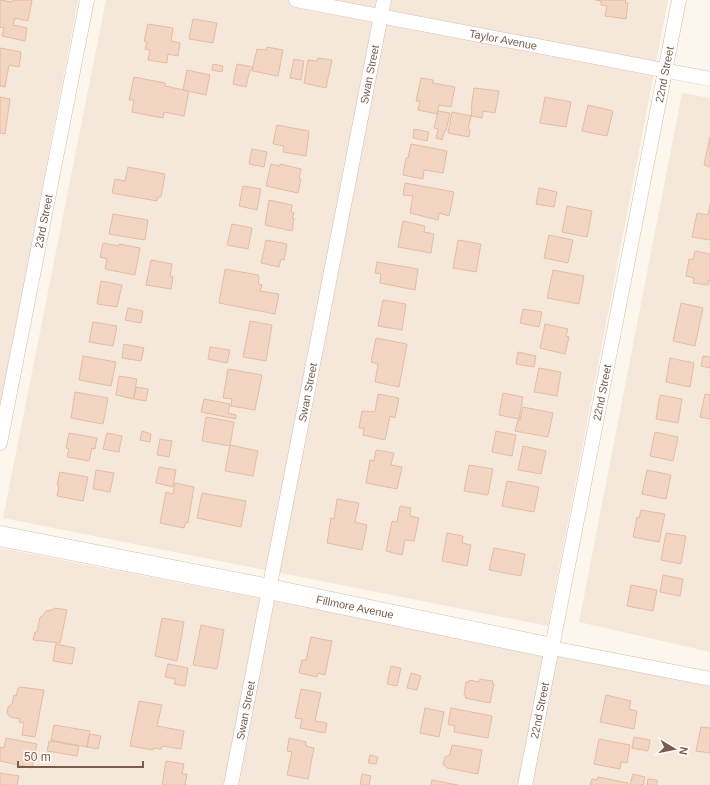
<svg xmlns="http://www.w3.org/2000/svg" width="710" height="785" font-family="Arial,sans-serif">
	<rect width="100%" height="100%" fill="#fdf6ec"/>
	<path fill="#f5e8da" d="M0,0H78L0,410Z
		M106,0H668L548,626L3,518Z
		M682,93L710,98V652L579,622Z
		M0,548L710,686V785H0Z"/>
	<path fill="#f3d5c3" stroke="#e6bba3" d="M0,0L12,2L13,0H32L28,21L15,18L13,25L27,28L25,41L2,36L4,28L0,27Z
		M595,0H626L625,3H628L626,19L605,16L607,6L601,5V1Z
		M193,19L217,23L213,43L189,39Z
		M148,24L173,28L171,41L180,43L178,56L168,54L167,63L148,60L150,50L145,49L147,42L144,41Z
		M267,47L283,50L278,76L252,71L257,49L266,50Z
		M0,48L21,52L19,67L9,65L5,87L0,86Z
		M318,58L332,60L326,88L304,83L308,60L317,61Z
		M294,59L304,61L301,80L290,78Z
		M213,64L223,66L222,72L212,70Z
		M237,64L253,67L252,70H250L246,87L233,84Z
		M187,70L210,75L206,95L183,90Z
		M134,77L165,83V86L189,91L184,116L164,112L163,118L132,112L134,100H129Z
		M421,78L433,80V83L455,87L451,107L439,105L437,114L418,110L420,101H416Z
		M474,88L499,91L495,113L483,111L482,118L471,116L472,109H471Z
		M0,97L10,99L5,134L0,133Z
		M545,97L571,102L566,127L540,123Z
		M588,105L613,111L607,136L582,131Z
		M438,111L450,113L446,131L445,130L442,140L436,138L438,129L434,128Z
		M452,112L471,116L468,129L470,130L469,137L448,133Z
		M277,125L309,131L306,156L283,152L284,146L273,144Z
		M414,129L429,132L427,141L413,138Z
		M710,137V167L704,165Z
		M411,144L447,151L443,173L424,170L423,179L403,175L406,158H408Z
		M252,149L267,152L264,167L249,164Z
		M271,164L280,166V164L301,169L299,179H301L298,193L266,186Z
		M128,167L165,174L161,197H158L157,201L112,193L115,179L125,181Z
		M405,183L454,192L449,216L439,213L438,220L410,213L413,196L403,195Z
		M243,186L261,189L257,210L239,206Z
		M539,188L557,192L554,207L536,204Z
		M269,200L292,205L291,212L294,213L292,218H294L292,231L265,225Z
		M710,205V240L692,237L697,213L708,215Z
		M567,206L592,211L587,237L562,232Z
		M113,214L148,220L145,240L109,234Z
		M403,221L425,226L424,232L434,234L431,253L398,247Z
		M232,224L252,228L248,249L227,245Z
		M549,235L573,240L568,263L544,258Z
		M266,240L287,244L284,260L281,259L279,267L261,263Z
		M458,240L481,244L476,272L453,268Z
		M103,243L119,246V244L140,248L135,275L105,269L107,259L100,257Z
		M695,251L710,254V281L709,280L708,285L693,283L694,278L686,276L689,259L693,260Z
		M151,260L172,264L170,276L173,277L171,289L146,285Z
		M377,262L418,269L415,290L380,283L381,274L375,273Z
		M225,269L258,275L259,279L258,284L262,285L260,291L279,294L275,314L219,303Z
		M553,270L584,276L579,304L547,298Z
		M101,281L122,285L117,307L97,304Z
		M383,300L406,304L402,330L378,326Z
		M681,303L703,308L695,346L673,341Z
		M128,308L143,311L141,323L125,320Z
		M523,309L542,312L539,327L520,323Z
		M250,321L272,325L266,361L243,357Z
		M93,322L117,326L113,346L89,342Z
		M545,324L568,329L566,336L569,337L565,354L540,348Z
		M376,338L407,344L399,387L375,382L378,364L371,362Z
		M124,344L144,348L141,361L122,358Z
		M210,347L230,350L227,363L208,359Z
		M518,352L536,356L534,367L516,364Z
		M83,356L116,362L111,386L79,380Z
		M703,356L710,357V368L701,366Z
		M670,358L694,363L690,387L666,382Z
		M539,368L561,372L557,396L534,392Z
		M228,369L262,375L255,410L231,406L232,399L223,398Z
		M119,376L137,379L133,399L116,395Z
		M136,387L148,389L146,401L134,399Z
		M75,392L108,398L103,424L71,418Z
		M503,393L523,397L519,419L499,415Z
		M378,394L399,398L395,418L390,416L385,440L363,435L364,428H359L362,411L375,412Z
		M705,394L710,395V419L700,417Z
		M660,395L682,399L678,423L656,419Z
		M204,399L230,404L228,413L236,415V419L201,412Z
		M523,407L553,413L548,437L515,431L518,420H520Z
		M206,417L234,422L230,446L202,441Z
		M142,431L151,434L150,442L140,440Z
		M496,431L516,435L512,456L492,452Z
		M655,432L678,437L673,461L650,456Z
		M69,433L97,438L95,449L92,448L89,461L67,457L69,449L66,448Z
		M107,433L122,436L119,452L103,449Z
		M160,439L172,441L169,457L157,455Z
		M230,445L258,451L253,476L225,471Z
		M523,446L546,451L541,474L518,470Z
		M376,450L394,453L391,465L402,467L397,489L366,483L370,460L374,461Z
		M469,465L493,469L488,495L464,491Z
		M159,467L176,470L173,487L156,483Z
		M96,470L114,473L110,492L93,489Z
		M647,470L671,475L666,499L642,494Z
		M60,472L88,477L83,501L57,496L59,486L57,485Z
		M507,481L539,487L534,512L502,506Z
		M175,483L194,487L188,523L186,522L184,528L160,523L166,492L173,494Z
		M202,493L246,501L241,527L197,518Z
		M337,499L359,503L355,522L367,525L362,550L327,543L331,518L334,519Z
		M400,506L411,508L410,516L419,518L414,541L405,540L402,555L386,551L392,521L397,522Z
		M641,510L665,514L659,542L633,537L637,517L639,518Z
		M447,533L463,536L462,543L471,545L467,566L442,561Z
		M666,533L686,536L681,564L661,560Z
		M494,548L525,554L521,576L489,570Z
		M663,575L683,579L680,596L660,592Z
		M631,585L657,590L653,611L627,606Z
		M55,608L67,610L60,643L33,640L35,632H37L40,617H42L46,611L52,610Z
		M162,618L184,622L177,661L155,656Z
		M201,625L224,630L217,669L193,665Z
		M311,637L332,641L325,675L318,673L317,677L299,673L302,660H306Z
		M56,644L75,648L72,664L53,661Z
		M168,664L188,668L185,686L174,684L176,679L165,677Z
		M391,666L401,668L397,686L387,684Z
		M411,673L421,676L417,690L407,688Z
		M480,679L493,681L492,684H494L490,703L465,698L466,695H464L466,682H469V680L479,682Z
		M20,687L44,690L35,737L22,735L24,723L19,722L20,719L10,717L7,713L8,707L12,704L14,695L16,696L18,688Z
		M301,689L321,693L315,721L327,723L325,733L300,728L302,719L295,718Z
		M606,695L631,701L629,709L637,711L634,729L600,722Z
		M139,701L162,705L157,726L184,731L181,749L162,746L161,749L153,748V750L130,746Z
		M425,708L444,712L439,737L420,733Z
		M451,708L492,716L488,738L454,732L455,726L448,724Z
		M54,725L90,731L87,747L51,740Z
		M701,727L710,728V753L696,751Z
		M90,734L101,736L98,749L87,747Z
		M634,737L650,740L648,751L632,748Z
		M6,738L37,744L32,768L0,761V747L4,748Z
		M289,738L306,742V746L314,748L308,779L287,775L292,752L287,751Z
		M599,739L630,745L627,763L621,762L620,769L594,764Z
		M49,741L79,746L77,756L47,751Z
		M452,745L482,750L478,774L447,768L443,764L445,757L450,755Z
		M370,755L378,757L376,764L368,763Z
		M166,761L184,764L182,774H187L185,784L187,785H162Z
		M0,773L19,776L17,785H0Z
		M362,774L371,776L369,785H360Z
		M633,774L645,777L643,785H630Z
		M598,777L628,783V785H590L592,779L597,780Z
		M648,779L657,780V785H647Z
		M432,780L458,785H431Z"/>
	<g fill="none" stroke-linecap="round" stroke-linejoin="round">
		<g stroke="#d1beb0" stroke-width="15">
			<g id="street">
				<path id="s1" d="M296,0L710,79"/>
				<path id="s2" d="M0,443L87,0"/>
				<path d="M552,648L710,679"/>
				<path id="s3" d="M231,785L384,0"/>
				<path id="s4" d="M525,785L679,0"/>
			</g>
		</g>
		<g stroke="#d6c0b0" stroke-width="21">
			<g id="secondary">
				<path id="s5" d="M0,536L269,589L552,648"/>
			</g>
		</g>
		<use href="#street" stroke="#fff" stroke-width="14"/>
		<use href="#secondary" stroke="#fff" stroke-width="20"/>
	</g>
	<g text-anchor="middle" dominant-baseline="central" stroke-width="3" stroke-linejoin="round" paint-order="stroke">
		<g font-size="11" fill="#7a5c4d" stroke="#fffaf3">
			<text stroke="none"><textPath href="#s1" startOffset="211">Taylor Avenue</textPath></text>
			<text stroke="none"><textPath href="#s3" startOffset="724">Swan Street</textPath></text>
			<text stroke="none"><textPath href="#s4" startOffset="724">22nd Street</textPath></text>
			<text stroke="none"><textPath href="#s2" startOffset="226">23rd Street</textPath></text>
			<text stroke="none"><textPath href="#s4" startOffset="400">22nd Street</textPath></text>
			<text stroke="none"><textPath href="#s3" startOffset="400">Swan Street</textPath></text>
			<text stroke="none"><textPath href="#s5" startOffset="362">Fillmore Avenue</textPath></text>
			<text stroke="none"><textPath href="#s4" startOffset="76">22nd Street</textPath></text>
			<text stroke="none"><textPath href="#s3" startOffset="76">Swan Street</textPath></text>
		</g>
	</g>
	<g transform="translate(674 749) rotate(100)" stroke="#fffaf3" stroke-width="3" paint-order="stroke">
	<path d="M0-3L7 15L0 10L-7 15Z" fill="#7a5c4d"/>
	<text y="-6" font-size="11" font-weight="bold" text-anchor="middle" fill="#7a5c4d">N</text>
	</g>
	<path d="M18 761v6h125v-6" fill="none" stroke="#7a5c4d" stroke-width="2"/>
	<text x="24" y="761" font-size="12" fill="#7a5c4d" stroke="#fffaf3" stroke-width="3" paint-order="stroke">50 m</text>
</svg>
